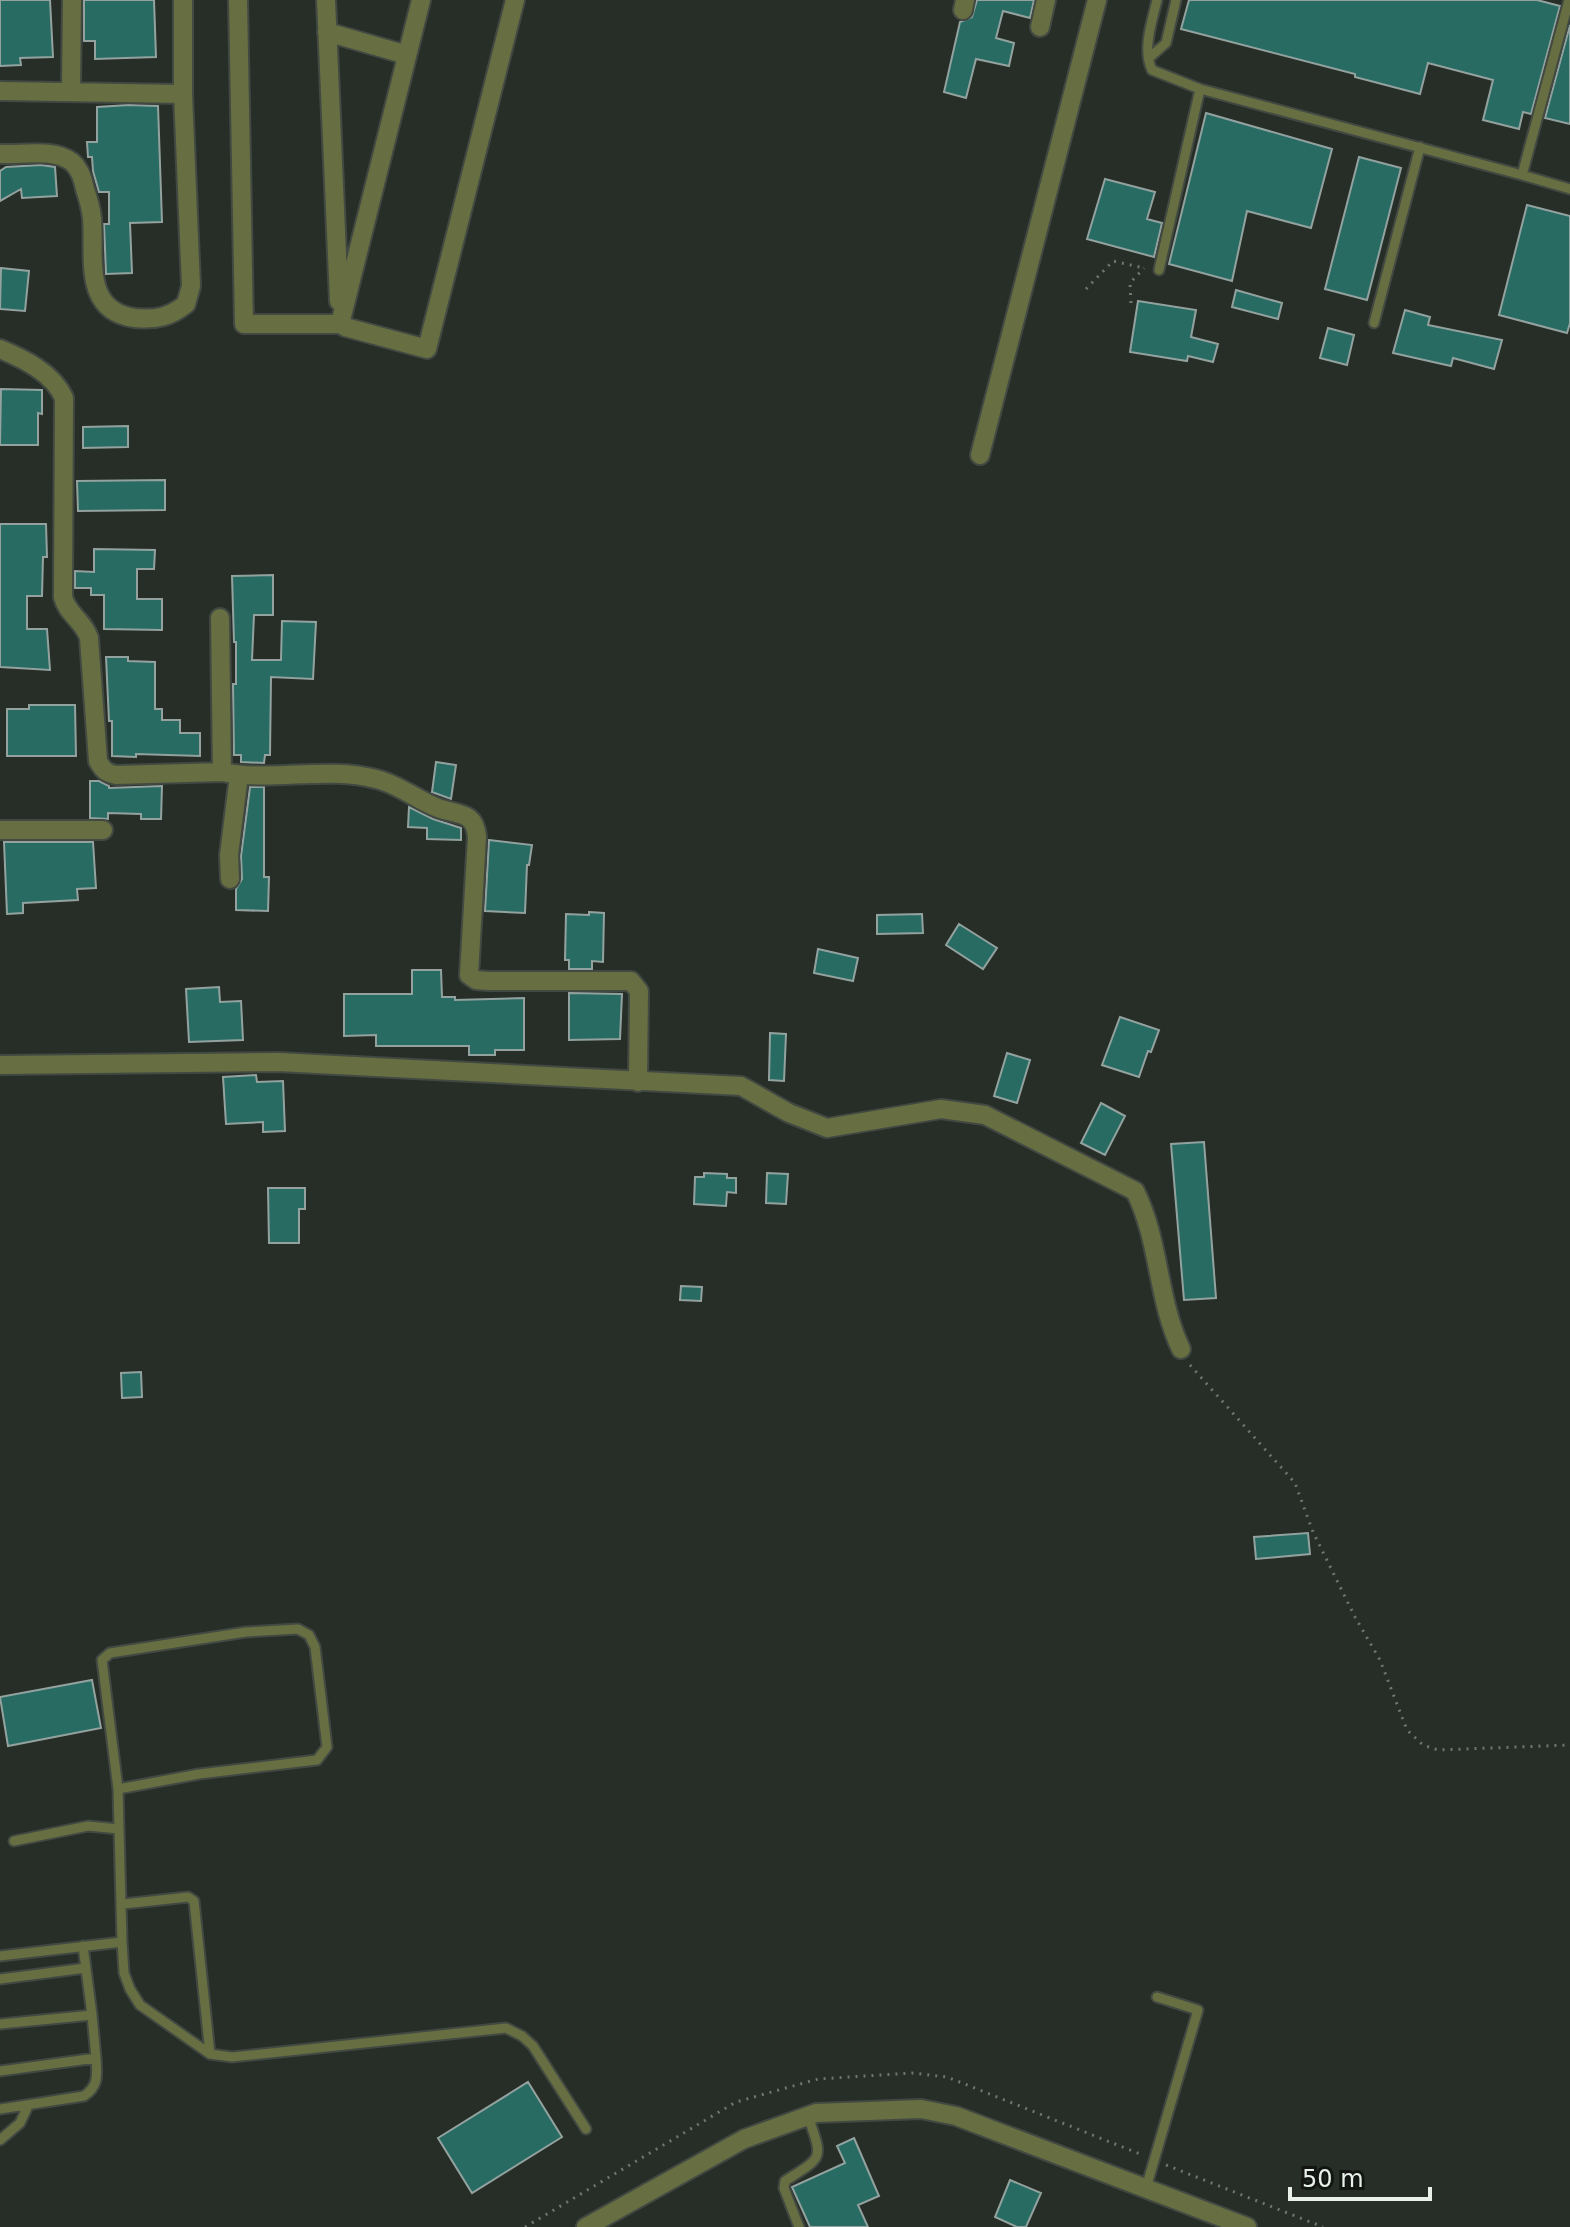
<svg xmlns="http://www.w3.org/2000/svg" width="1570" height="2227" font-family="'DejaVu Sans',sans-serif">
	<rect width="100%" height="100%" fill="#262e27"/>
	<path fill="#276b63" stroke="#93a29f" stroke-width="2" d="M0,0H50L53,57L20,58L21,65L0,66Z
		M84,0H154L156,57L95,59V41H84Z
		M977,0H1034L1030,18L1003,11L996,38L1014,43L1009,66L976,59L966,98L944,92L960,22L972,17Z
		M1189,0H1537L1560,6L1531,114L1523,112L1519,129L1483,120L1493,80L1428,63L1420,94L1355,77V74L1181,29Z
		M1570,25V124L1545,118Z
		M129,105L158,106L162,222L130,223L132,273L106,274L104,224H109V192H99L93,171L92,157H88L87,142H97V107Z
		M1206,113L1332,149L1311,228L1247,211L1232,281L1169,264Z
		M1359,157L1401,168L1367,300L1325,289Z
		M41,165L55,167L57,196L22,198L21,189L0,201V171L6,167Z
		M1105,179L1155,192L1147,219L1162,223L1154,257L1087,239Z
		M1527,205L1570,216V323L1567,333L1499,315Z
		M1,268L29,271L25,311L0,309Z
		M1236,290L1282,303L1278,319L1232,307Z
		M1138,301L1196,310L1191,337L1218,344L1213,362L1188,356L1187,361L1130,352Z
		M1405,310L1430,317L1428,325L1502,340L1494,369L1453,358L1451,366L1393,353Z
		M1328,328L1354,335L1347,365L1320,358Z
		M1,389L42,390V414L38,413V445H0Z
		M128,426V447L83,448V427Z
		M165,480V510L78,511L77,481Z
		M0,524H46L47,557H43L42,596H27V629H47L50,670L0,667Z
		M94,549L155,550L154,569H137V599H162V630L104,629V595H91V588H75V571L94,572Z
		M273,575V615H254L252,660H281L282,621L316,622L313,679L271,677L270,755H265L264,763L241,762V755H234L233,684H236V642H234L232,576Z
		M106,657H128V661L155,662V709H162V720H180V733H200V756L136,754V757L112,756V721H109Z
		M29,705H75L76,756H7V709H29Z
		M436,762L456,765L451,799L432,792Z
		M90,781H99L109,786V788L162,786L161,819H141V814L108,813V819L90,818Z
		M250,787H264V877H269L268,911L236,910V889L242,879L241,856Z
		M409,807L433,819L461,828V840L427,839V828L408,827Z
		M489,840L532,845L529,865H527L525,913L485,911Z
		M4,842H93L96,888L77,889L78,900L23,903V913L7,914Z
		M589,912L604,913L603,962L592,961V969H569V960H565L566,914L589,915Z
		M922,914L923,933L877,934V915Z
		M959,924L997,948L983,969L946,945Z
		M818,949L858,958L853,981L814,973Z
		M412,970H441L442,997H455V1000L524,998V1050H495V1055H469V1046H376V1035L344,1036V994H412Z
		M219,987L220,1002L241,1001L243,1040L189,1042L186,989Z
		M569,993L622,994L620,1039L569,1040Z
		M1120,1017L1159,1030L1151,1052L1148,1051L1139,1077L1102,1065Z
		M770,1033L786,1034L784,1081L769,1080Z
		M1007,1053L1030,1060L1017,1103L994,1096Z
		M256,1075L257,1082L283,1081L285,1131L263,1132V1122L226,1124L223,1077Z
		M1101,1103L1125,1116L1105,1155L1081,1143Z
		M1204,1142L1216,1298L1184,1300L1171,1144Z
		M704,1173L727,1174V1178H736V1193L727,1192L726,1206L694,1204L695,1177H704Z
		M767,1173L788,1174L786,1204L766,1203Z
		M268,1188H305V1209H299V1243H269Z
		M681,1286L702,1287L701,1301L680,1300Z
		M141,1372L142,1397L122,1398L121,1373Z
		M1308,1533L1310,1554L1256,1559L1254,1537Z
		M92,1680L101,1728L8,1746L0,1697Z
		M528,2082L562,2137L472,2193L438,2138Z
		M854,2138L879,2196L858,2205L868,2227H810L792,2187L845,2163L837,2146Z
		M1010,2180L1041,2193L1026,2227H1017L995,2217Z"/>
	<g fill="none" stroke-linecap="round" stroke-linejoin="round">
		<g stroke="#414942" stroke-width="13">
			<path id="service" d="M1157,0C1152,22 1142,49 1152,70L1200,89L1522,175L1569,0
				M1149,58L1166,43L1176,0
				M1522,175L1570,189
				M1159,270L1200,89
				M1374,323L1420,147
				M118,1789L199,1774L317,1760L327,1747L315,1647L309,1635L298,1629L246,1632L110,1653L102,1660L118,1789L119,1829
				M123,1904L188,1897L194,1901L210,2054
				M122,1942L124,1973L130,1989L140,2005L210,2054L232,2057L506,2028L522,2036L533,2046L586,2129
				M0,1956L122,1942L119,1829L88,1826L14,1841
				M0,1979L86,1968
				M0,2024L92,2015L83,1946
				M0,2071L96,2058L92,2015
				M0,2109L84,2096C99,2086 97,2075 96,2058
				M0,2140L20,2123L28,2106
				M1146,2188L1198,2010L1157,1997
				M799,2227L784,2188L785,2181C824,2156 823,2160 808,2116"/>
		</g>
		<g stroke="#414942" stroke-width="22">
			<path id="minor" d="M238,0L244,324H340
				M326,0L339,301
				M963,10L965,0
				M1040,27L1046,0
				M327,32L407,55
				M71,90L72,0
				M0,91L183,94
				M0,154C21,155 54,148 72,162C80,169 83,178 85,189C88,198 91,209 92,218C95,257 82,311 135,318C156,320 170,317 186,304L191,286L183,94V0
				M340,324L421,0
				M345,327L427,349L515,0
				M0,349C24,359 53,373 64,398L63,597C67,614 84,621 89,638L98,761C103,770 106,773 116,775L222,772C272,782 327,766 376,779C398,784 417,800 438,808C458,815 475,811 477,837L469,975L476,980L488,981H631L639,991L638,1082
				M980,455L1097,0
				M220,618L222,772
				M0,830H103
				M230,879L229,855L239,775
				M0,1065L278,1062L741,1086L789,1113L827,1128L941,1109L985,1115L1135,1191C1160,1241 1157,1299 1181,1349
				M586,2227L744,2139L816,2113L921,2109L956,2116L1247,2227"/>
		</g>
		<path stroke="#6f7670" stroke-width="3" stroke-dasharray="2 6" stroke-linecap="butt" d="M1086,289L1113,261L1144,268
			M1131,303L1130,283L1144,268
			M1190,1365L1295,1483L1313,1532L1355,1617L1380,1660L1407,1730L1423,1745L1438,1750L1570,1745
			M1166,2165L1323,2227
			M525,2227L736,2102L818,2079L912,2073L947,2077L1140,2154"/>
		<use href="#service" stroke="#676e41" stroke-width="9"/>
		<use href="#minor" stroke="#676e41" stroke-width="18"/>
	</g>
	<path d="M1290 2187v12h140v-12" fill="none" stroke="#e9efea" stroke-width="4"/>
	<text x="1302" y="2187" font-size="24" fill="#e9efea" stroke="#121512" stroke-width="6" paint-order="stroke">50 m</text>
</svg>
